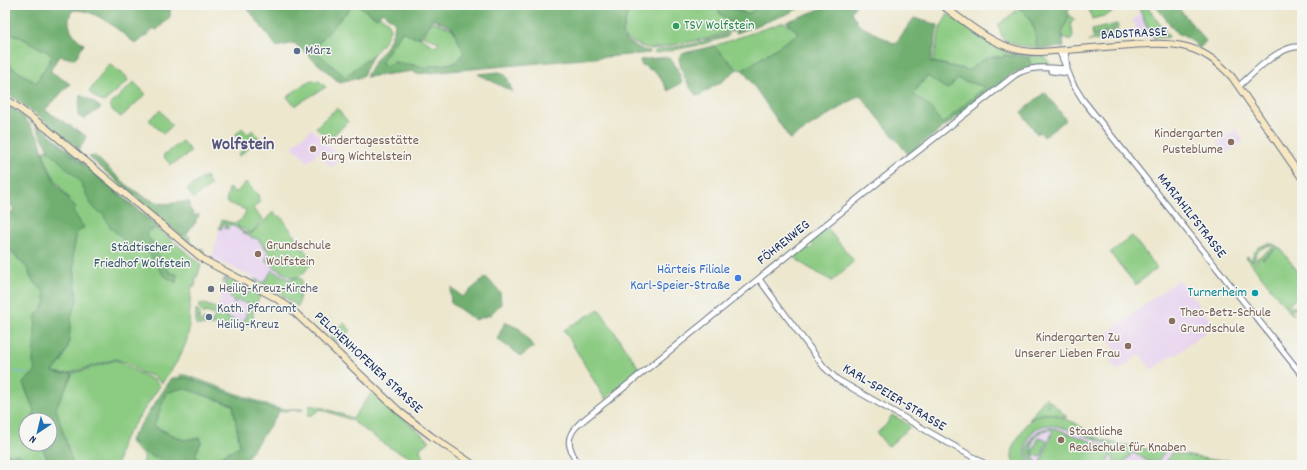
<svg xmlns="http://www.w3.org/2000/svg" width="1307" height="470" font-family="Dekko,sans-serif">
	<rect width="100%" height="100%" fill="#f6f6f2"/>
	<filter id="ink" filterUnits="userSpaceOnUse"><feTurbulence type="fractalNoise" baseFrequency=".025" numOctaves="2"/><feDisplacementMap in="SourceGraphic" scale="8" xChannelSelector="R" yChannelSelector="G"/><feConvolveMatrix kernelMatrix="1 2 1 2 8 2 1 2 1" color-interpolation-filters="sRGB"/></filter>
	<filter id="wash" filterUnits="userSpaceOnUse"><feTurbulence type="fractalNoise" baseFrequency=".012" numOctaves="4" result="noise"/><feDisplacementMap in="SourceGraphic" scale="16" xChannelSelector="R" yChannelSelector="G"/><feGaussianBlur stdDeviation="0.9" result="paint"/><feColorMatrix in="noise" values="0 0 0 0 0 0 0 0 0 0 0 0 0 0 0 0 0 1.4 0 .05"/><feComposite in="paint" operator="in"/></filter>
	<g filter="url(#wash)">
		<rect width="100%" height="100%" fill="#ece7cd"/>
		<path fill="#e7d2ef" d="M1134,5H1146L1169,37L1138,39L1133,19L1139,17L1137,8H1135Z
			M312,129L341,158L331,167L318,152L308,162L292,146Z
			M1236,129L1244,141L1225,154L1217,143Z
			M273,212L285,275L288,277V279L264,283L212,258L222,220L232,224L244,232L251,234Z
			M225,278L261,294L253,311L252,324H223L217,310L221,298L219,294Z
			M1179,279L1214,325L1176,355H1171L1152,370L1140,354L1118,371L1110,361L1119,354L1106,337L1107,333Z
			M1036,418L1110,442L1172,453L1164,465H1015Z"/>
		<path fill="#8bcb82" stroke="#537d70" fill-rule="evenodd" d="M353,5H357L377,18L379,15L387,21L390,29C384,50 361,64 345,77L313,49Z
			M629,5H722L718,11L725,19L741,28L706,39L651,49L643,47L622,37Z
			M725,5H757L753,11L747,14Z
			M1104,5L1105,7L1111,6L1112,12L1108,14V15L1092,19L1088,6Z
			M1138,5H1146L1169,37L1154,38L1152,32L1147,28Z
			M1020,8C1034,22 1034,28 1037,47L1016,45L1003,39L998,25Z
			M948,14C967,27 988,46 1011,53C1022,56 1033,56 1045,57L1050,64L1031,66L1029,58L1004,55L1003,58C987,54 982,61 969,70L933,62L940,28Z
			M1069,15L1075,20L1071,22L1073,36L1071,40L1062,37V34Z
			M432,21L453,29L464,53L455,63L424,67L394,62L386,66L381,62L403,30L415,38L417,36L436,47L439,42L423,36Z
			M784,22L788,26L789,25L799,33L743,70L737,69L714,46Z
			M1117,24L1118,28L1099,33L1093,36L1092,30Z
			M1118,30L1120,38L1088,41L1098,35Z
			M5,31L20,37L53,55L36,83L5,63Z
			M728,34L729,35L727,37L699,45L658,53L654,52L657,50L694,44Z
			M109,64L126,76L128,81L104,102L99,100L89,92Z
			M927,76L947,89L958,79L986,87L942,124L930,107L913,94Z
			M312,80L319,81L326,87L296,105H294L287,97L305,83Z
			M134,82L146,94L121,117L111,109L109,106Z
			M337,108L348,122L328,140L316,127Z
			M160,110L172,126L163,134L149,120Z
			M27,117L45,130L159,227V229L34,123L32,124Z
			M242,128L248,134L253,130L259,138L240,156L238,155L246,146L240,140L234,146L233,143L238,139L235,135Z
			M182,141L191,152L171,165L163,156Z
			M48,148L128,206L160,232L161,231L201,265L197,277L194,278L196,281L195,286H192C189,301 190,316 189,330C186,350 174,367 162,383L152,376L142,373L127,363L116,359L66,374L52,372L61,362L68,347L72,313L77,301L73,253L77,232L73,211L76,208C61,188 50,176 43,152Z
			M206,176L211,186L193,198L187,189Z
			M246,182L259,196L258,198L260,201L253,209L263,220L251,233L236,225L244,232L251,234L273,212L278,217L280,215L311,259L312,262C309,266 305,273 301,275C290,284 274,265 265,260L268,256V251L265,248L266,246L264,247L258,239C248,238 239,229 230,224L228,229L225,228L226,224L224,223L221,229L219,228L222,220C234,224 241,226 246,210L226,202L229,188L236,193Z
			M195,220L197,222L194,224L186,235L190,237L189,241L200,250L202,248L204,251V254L182,237Z
			M827,228L854,261L832,281C826,277 795,262 795,256C795,251 803,247 806,245L810,249L814,246L810,242Z
			M5,233L10,249L13,254L28,269L30,276L44,291L46,304L36,371L23,383L34,410L32,420H26V444H41L47,458L43,465H30C25,454 16,454 5,455V404L7,399L5,393V375L8,366L5,356L9,352L5,343Z
			M1132,236L1157,268L1136,285L1110,253Z
			M1268,244H1273L1280,248L1302,277V294L1287,305L1294,307L1302,305V308L1296,310L1290,309L1294,314L1292,315L1246,257L1248,256L1252,261C1252,251 1258,246 1268,244ZM1272,245L1277,248L1263,259L1262,258L1275,249L1273,247L1256,259L1258,262L1256,264C1251,253 1262,246 1272,245Z
			M272,270L288,279L300,278L302,280L298,307L279,293L254,280L255,279L264,283Z
			M225,278L248,288L246,292L248,294L251,289L261,294L253,311V322L247,325H196V309L200,313L199,321L202,322L203,319L213,322L215,315L206,312L204,314L198,306L201,303L227,312L226,317L243,323L247,312L248,304L252,307L253,304L245,303L236,300L235,305L234,304C233,300 230,298 228,294C226,290 227,288 224,285L227,280L225,279L222,283Z
			M599,309L641,371L605,399L564,330Z
			M344,323L351,330L339,341H336L330,336Z
			M115,360C126,363 132,370 141,374C148,378 155,379 160,386L122,442L117,465H73L55,408L72,375L71,374Z
			M180,375H185L197,379L276,408L283,409H303V410L280,411L272,409L193,380L181,378Z
			M183,388L233,405L240,446L209,462H202L195,455L201,443L200,438L183,440L154,426L166,392Z
			M373,391L398,414L430,441L421,447L420,451L424,457L419,462L387,446L351,420L321,409L308,417L310,405L320,407L353,418Z
			M1046,397L1049,400L1047,405L1049,406L1050,401L1068,418C1053,413 1042,411 1029,420Z
			M1043,414L1055,415L1075,423L1096,437L1110,442L1165,452L1157,463L1153,460L1151,463L1132,452L1128,459L1127,458L1123,465H1112L1114,458L1110,456L1106,465H1042L1040,464L1053,430C1032,427 1025,451 1039,465H1035C1019,449 1033,426 1054,428L1109,448L1111,445C1101,441 1091,438 1081,434C1063,428 1041,416 1028,438C1024,447 1026,457 1031,465H1014L1012,457L1013,446L1027,423L1036,416Z
			M892,415L906,423L910,427L888,447L877,433L886,425Z
			M1039,437L1047,440L1041,457L1032,454Z
			M130,440L147,454L171,465H142L145,457L132,445Z
			M1172,453L1213,460H1228L1231,465H1164Z"/>
		<path fill="#70af70" stroke="#466f67" fill-rule="evenodd" d="M5,5H173L170,8V17L157,30L154,29L136,44C118,30 97,9 73,10C63,24 73,36 84,44L75,59L59,56L50,71L70,84L45,110L86,136L83,144L79,149L35,113L5,92V63L36,83L53,55L20,37L5,31Z
			M245,5H353L313,49L345,77L374,53L362,77L339,82L294,43L277,47Z
			M357,5H629L622,36L625,38V40L643,50L650,51V53L416,74L414,71L366,77C369,71 372,65 376,60C384,49 394,38 395,23L391,19L382,12L377,18ZM432,19L450,26L453,29L464,53L455,63L424,67L394,62L386,66L381,62L402,31L415,38L417,36L420,38Z
			M722,5L747,14L753,11L757,5H806L787,14L737,33L735,32L741,29V28L725,19L718,11Z
			M831,5H856L851,12L859,25L895,44L914,18L938,25L931,62L969,70C982,61 987,54 1003,58L1004,55L1029,58L1031,66C1008,73 998,86 980,100C956,118 932,136 908,154L860,95L790,139L743,70L799,33L786,22ZM927,76L947,89L958,79L985,87L942,124L930,107L913,94Z
			M1025,5H1073L1068,11L1069,15L1062,34L1064,47L1037,49C1035,29 1035,23 1020,8Z
			M1155,5H1176L1206,41L1200,48L1196,47V44L1182,34L1179,36Z
			M714,46L737,69L724,80L700,95L697,96C688,87 680,70 679,57L684,53Z
			M666,57C675,59 679,74 682,82L668,91L658,74L641,64L640,60Z
			M499,72C509,73 508,84 513,92L478,74Z
			M1045,92L1066,120L1044,137L1040,132L1037,134L1021,112Z
			M80,95L92,101L101,108L84,119L78,116Z
			M5,103L23,116L39,138L46,164L57,185L76,208L73,211L84,228L77,232L73,253L77,301L72,313L68,347L61,362L53,372L62,374L70,373L72,375L56,408L73,465H43L47,458L41,444H50V420H32L34,410L23,383L36,371L33,363L36,315L46,303L44,291L33,281L28,269L10,249L5,233V216L14,210L5,195Z
			M34,123L159,229L157,230L154,228L152,231L149,229L147,232V236L154,244L155,251L170,273L177,274L176,283L163,275L150,254L136,240L132,243L134,251L131,253L126,250L122,238L110,227L103,214L96,210L91,204L80,181L53,155L46,149L48,148Z
			M95,156C113,172 138,199 161,203C172,205 180,201 189,202L191,204L188,206L195,216L198,214L199,216L182,237L89,157Z
			M486,277L500,292L501,304L490,315L475,320L451,303L450,292L452,287L462,297Z
			M505,322L520,329L534,347L521,356L497,339Z
			M172,378H187L267,407L280,411L242,465H171L147,454L130,440ZM183,388L233,405L240,446L209,462H202L195,455L201,442L200,438L183,440L154,427L166,393Z
			M17,454L27,459L30,465H5V455Z"/>
		<g fill="none" stroke-linecap="round" stroke-linejoin="round">
			<path stroke="#7eb7ef" stroke-width="1" d="M14,371L28,374"/>
		</g>
	</g>
	<g filter="url(#ink)">
		<g fill="none" stroke-linecap="round" stroke-linejoin="round">
			<g stroke="#646f85" stroke-width="7">
				<path id="tertiary" d="M1059,50L1073,84L1083,100L1302,375
					M1065,50L1067,68
					M1051,71L1068,73
					M1239,86C1255,72 1280,44 1302,47
					M759,279L824,367L838,380L987,465
					M578,465C569,448 563,438 580,423L881,180L1015,75C1031,65 1049,68 1067,69"/>
			</g>
			<g stroke="#646f85" stroke-width="8">
				<path id="secondary" d="M942,5C972,27 1001,54 1041,52C1066,50 1092,48 1117,46C1164,43 1197,37 1232,77L1302,178
					M5,98L46,128L204,260L274,297L289,307L399,411L431,436L474,465"/>
			</g>
			<use href="#tertiary" stroke="#fff" stroke-width="5"/>
			<use href="#secondary" stroke="#f7e8c3" stroke-width="6"/>
		</g>
	</g>
	<circle fill="#2e9e5b" stroke="#f6f6f2" stroke-width="1.5" cx="676" cy="26" r="4"/>
	<g fill="#5c6f8a" stroke="#f6f6f2" stroke-width="1.5">
		<circle cx="297" cy="51" r="4"/>
		<circle cx="209" cy="317" r="4"/>
	</g>
	<g fill="#8d6e63" stroke="#f6f6f2" stroke-width="1.5">
		<circle cx="1231" cy="142" r="4"/>
		<circle cx="313" cy="149" r="4"/>
		<circle cx="258" cy="254" r="4"/>
		<circle cx="1172" cy="321" r="4"/>
		<circle cx="1128" cy="346" r="4"/>
		<circle cx="1061" cy="440" r="4"/>
	</g>
	<circle fill="#3f7fe0" stroke="#f6f6f2" stroke-width="1.5" cx="738" cy="278" r="4"/>
	<circle fill="#6b7280" stroke="#f6f6f2" stroke-width="1.5" cx="211" cy="289" r="4"/>
	<circle fill="#0f9aa8" stroke="#f6f6f2" stroke-width="1.5" cx="1255" cy="293" r="4"/>
	<g text-anchor="middle" dominant-baseline="central" stroke-width="3" stroke-linejoin="round" paint-order="stroke">
		<g font-size="14" fill="#27864d" stroke="#f6f6f2" text-anchor="start">
			<text x="684" y="26">TSV Wolfstein</text>
		</g>
		<g font-size="14" fill="#1b2f5e" stroke="#f6f6f2">
			<text transform="translate(1134 34) rotate(-3)">BADSTRASSE</text>
			<text transform="translate(1191 216) rotate(52)">MARIAHILFSTRASSE</text>
			<text transform="translate(784 243) rotate(-39)">FÖHRENWEG</text>
			<text transform="translate(368 363) rotate(43)">PELCHENHOFENER STRASSE</text>
			<text transform="translate(894 398) rotate(31)">KARL-SPEIER-STRASSE</text>
		</g>
		<g font-size="14" fill="#4e5e75" stroke="#f6f6f2" text-anchor="start">
			<text x="305" y="51">März</text>
			<text x="217" y="309">Kath. Pfarramt<tspan x="217" dy="16">Heilig-Kreuz</tspan></text>
		</g>
		<g font-size="14" fill="#785e54" stroke="#f6f6f2" text-anchor="start">
			<text x="1223" y="134" text-anchor="end">Kindergarten<tspan x="1223" dy="16">Pusteblume</tspan></text>
			<text x="321" y="141">Kindertagesstätte<tspan x="321" dy="16">Burg Wichtelstein</tspan></text>
			<text x="266" y="246">Grundschule<tspan x="266" dy="16">Wolfstein</tspan></text>
			<text x="1180" y="313">Theo-Betz-Schule<tspan x="1180" dy="16">Grundschule</tspan></text>
			<text x="1120" y="338" text-anchor="end">Kindergarten Zu<tspan x="1120" dy="16">Unserer Lieben Frau</tspan></text>
			<text x="1069" y="432">Staatliche<tspan x="1069" dy="16">Realschule für Knaben</tspan></text>
		</g>
		<g font-size="14" fill="#375667" stroke="#f6f6f2">
			<text x="142" y="248">Städtischer<tspan x="142" dy="16">Friedhof Wolfstein</tspan></text>
		</g>
		<g font-size="14" fill="#366cbe" stroke="#f6f6f2" text-anchor="end">
			<text x="730" y="270">Härteis Filiale<tspan x="730" dy="16">Karl-Speier-Straße</tspan></text>
		</g>
		<g font-size="14" fill="#5b616d" stroke="#f6f6f2" text-anchor="start">
			<text x="219" y="289">Heilig-Kreuz-Kirche</text>
		</g>
		<g font-size="14" fill="#0d838f" stroke="#f6f6f2" text-anchor="end">
			<text x="1247" y="293">Turnerheim</text>
		</g>
		<g font-size="18" font-weight="bold" fill="#5a567e" stroke="#f6f6f2">
			<text x="243" y="145">Wolfstein</text>
		</g>
	</g>
	<rect width="1307" height="470" fill="none" stroke="#f6f6f2" stroke-width="20"/>
	<g transform="translate(38 432) rotate(215)"><circle r="19" fill="#f6f6f2" stroke="#9ea6b7"/>
	<path d="M0-3L7 15L0 10L-7 15Z" fill="#1f6fb2"/>
	<text y="-6" font-size="11" font-weight="bold" text-anchor="middle" fill="#1b2f5e">N</text>
	</g>
</svg>
